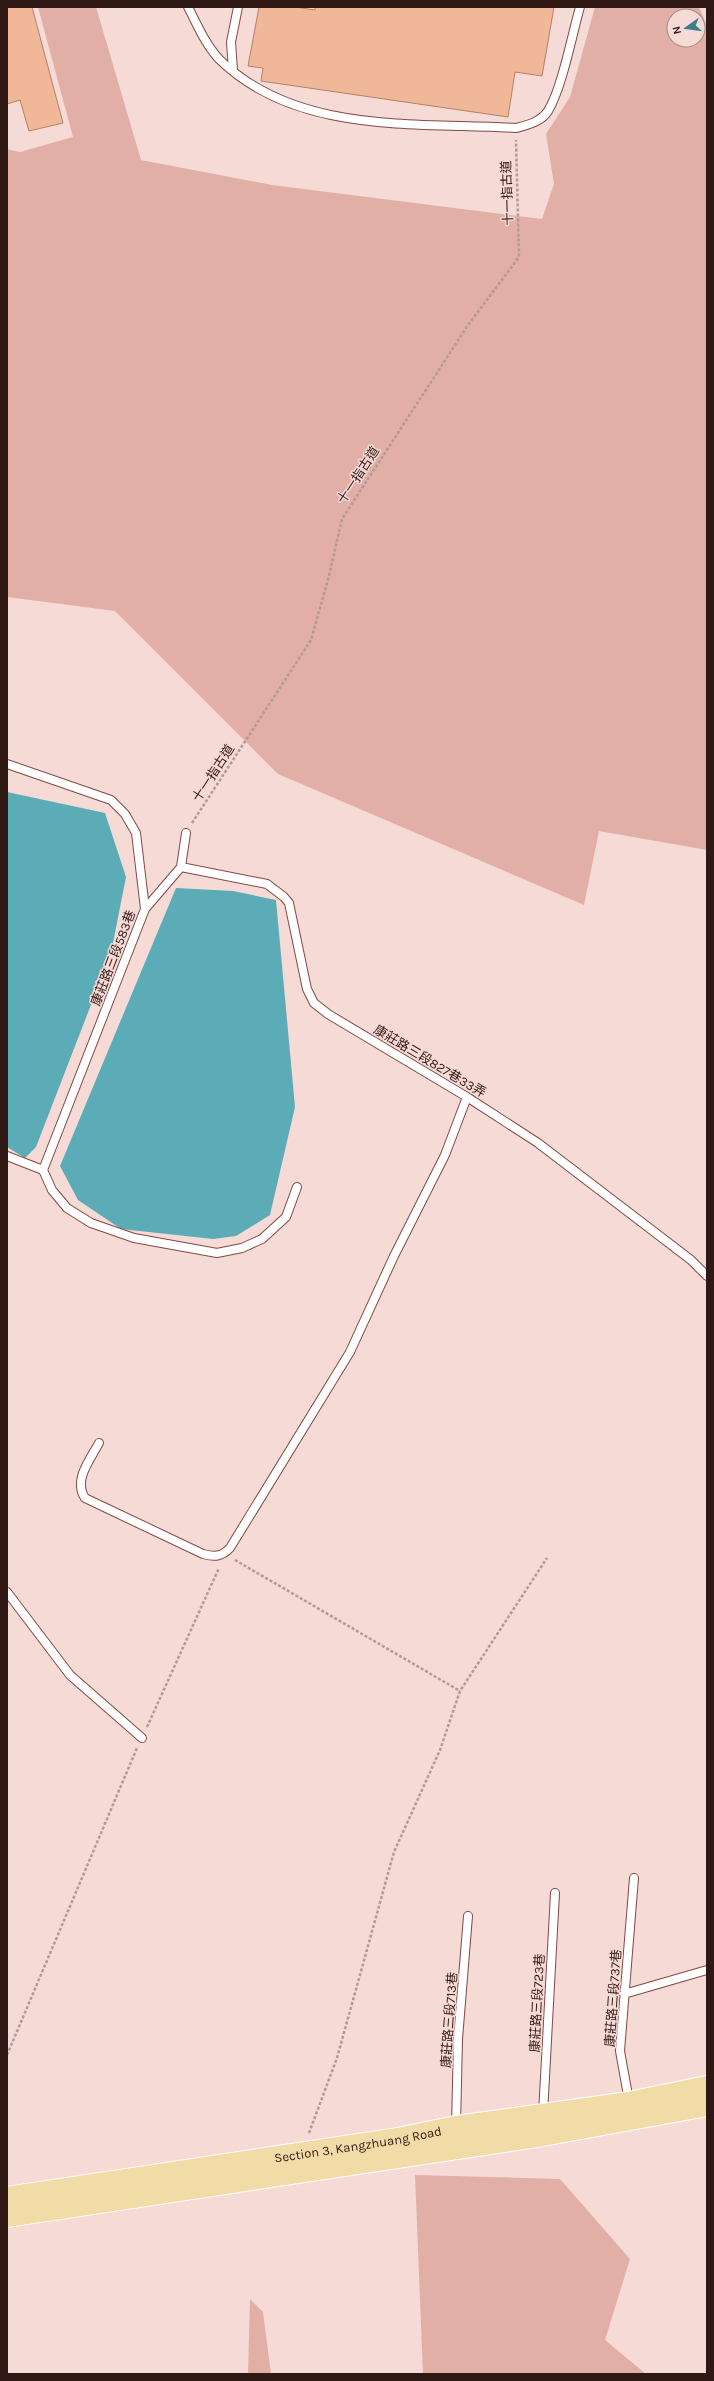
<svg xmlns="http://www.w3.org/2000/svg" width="714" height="2381" font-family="Karla,'Noto Sans TC',sans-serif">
	<rect width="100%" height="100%" fill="#f6dad6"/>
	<path fill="#e2afa6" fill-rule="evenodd" d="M38,7H96L141,160L272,185L542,219L554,184L546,134L570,97L595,7H699L707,26V850L599,831L584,905L278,774L115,611L7,597V149L20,152L73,137ZM674,16H698V40H674Z
		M415,2175L560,2179L630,2259L605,2340L646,2374H423Z
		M250,2299L263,2312L271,2374H248Z"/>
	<path fill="#5cacb8" d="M7,792L105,813L126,877L111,953L36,1147L25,1158L7,1147Z
		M176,888L233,891L276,900L295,1107L270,1215L236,1236L213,1239L121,1229L78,1200L60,1166Z"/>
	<path fill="#f1b799" stroke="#b68064" d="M7,7H32L63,123L29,131L20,100L7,104Z
		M259,7H295L315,10V7H554L542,76L515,72L508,117L261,81L263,68L248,66Z"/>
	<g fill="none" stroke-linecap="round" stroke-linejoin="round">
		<g stroke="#824941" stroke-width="10">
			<path id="lane" d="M188,7C197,24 205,44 219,59C296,135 416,122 516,128C527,125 541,122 548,111C562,88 572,35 580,7
				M233,70L231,42L238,7
				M7,764L111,800L125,814L136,833L145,909L43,1170
				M181,867L267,884L284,897L289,903L307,989L314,1003L328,1014L467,1097L538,1143L691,1260L707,1276
				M145,909L181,867L186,833
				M7,1156L43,1170
				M43,1170L52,1190L67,1208L91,1223L134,1238L217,1253L242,1248L262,1239L286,1217L297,1187
				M99,1443C90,1460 73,1480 85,1498L203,1554C215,1557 221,1557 230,1548L350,1352L394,1256L445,1155L467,1097
				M7,1592L70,1675L142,1738
				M624,1994L707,1970
				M629,2101L620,2051L634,1878
				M543,2114L555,1893
				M456,2126L458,2039L468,1916"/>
		</g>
		<g stroke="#fff" stroke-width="24">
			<g id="primary">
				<path id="s1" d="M7,2198L398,2139L456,2127L629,2103L707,2087"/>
				<path d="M7,2216L537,2136L707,2105"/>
			</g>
		</g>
		<path stroke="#b49995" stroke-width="2.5" stroke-dasharray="3 2" stroke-linecap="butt" d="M192,823L311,640L329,576L342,519L468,325L519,257L516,140
			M235,1560L460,1691
			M147,1727L219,1568
			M7,2055L137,1748
			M309,2133L337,2058L394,1852L440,1750L460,1691L547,1558"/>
		<use href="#lane" stroke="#fff" stroke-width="8"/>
		<use href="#primary" stroke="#f1dca7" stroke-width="22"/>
	</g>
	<g text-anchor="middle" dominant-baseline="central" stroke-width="3" stroke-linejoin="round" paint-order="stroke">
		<g font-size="13" fill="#301814" stroke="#f6dad6">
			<text transform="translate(507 193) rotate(-92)">十一指古道</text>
			<text transform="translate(358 475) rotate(-57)">十一指古道</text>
			<text transform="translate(213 773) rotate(-57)">十一指古道</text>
			<text transform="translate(113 958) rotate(-69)">康莊路三段583巷</text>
			<text transform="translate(430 1061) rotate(31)">康莊路三段827巷33弄</text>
			<text transform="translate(613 1998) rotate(-86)">康莊路三段737巷</text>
			<text transform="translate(537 2003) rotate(-87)">康莊路三段723巷</text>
			<text transform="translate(449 2020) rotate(-86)">康莊路三段713巷</text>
			<text stroke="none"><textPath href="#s1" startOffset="355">Section 3, Kangzhuang Road</textPath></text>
		</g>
	</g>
	<rect width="714" height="2381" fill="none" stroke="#301814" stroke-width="16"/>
	<g transform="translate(686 28) rotate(256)"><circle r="19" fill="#f6dad6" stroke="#a78c88"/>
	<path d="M0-3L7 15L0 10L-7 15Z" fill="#39808b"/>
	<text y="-6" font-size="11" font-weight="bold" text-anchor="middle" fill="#301814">N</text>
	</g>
</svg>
